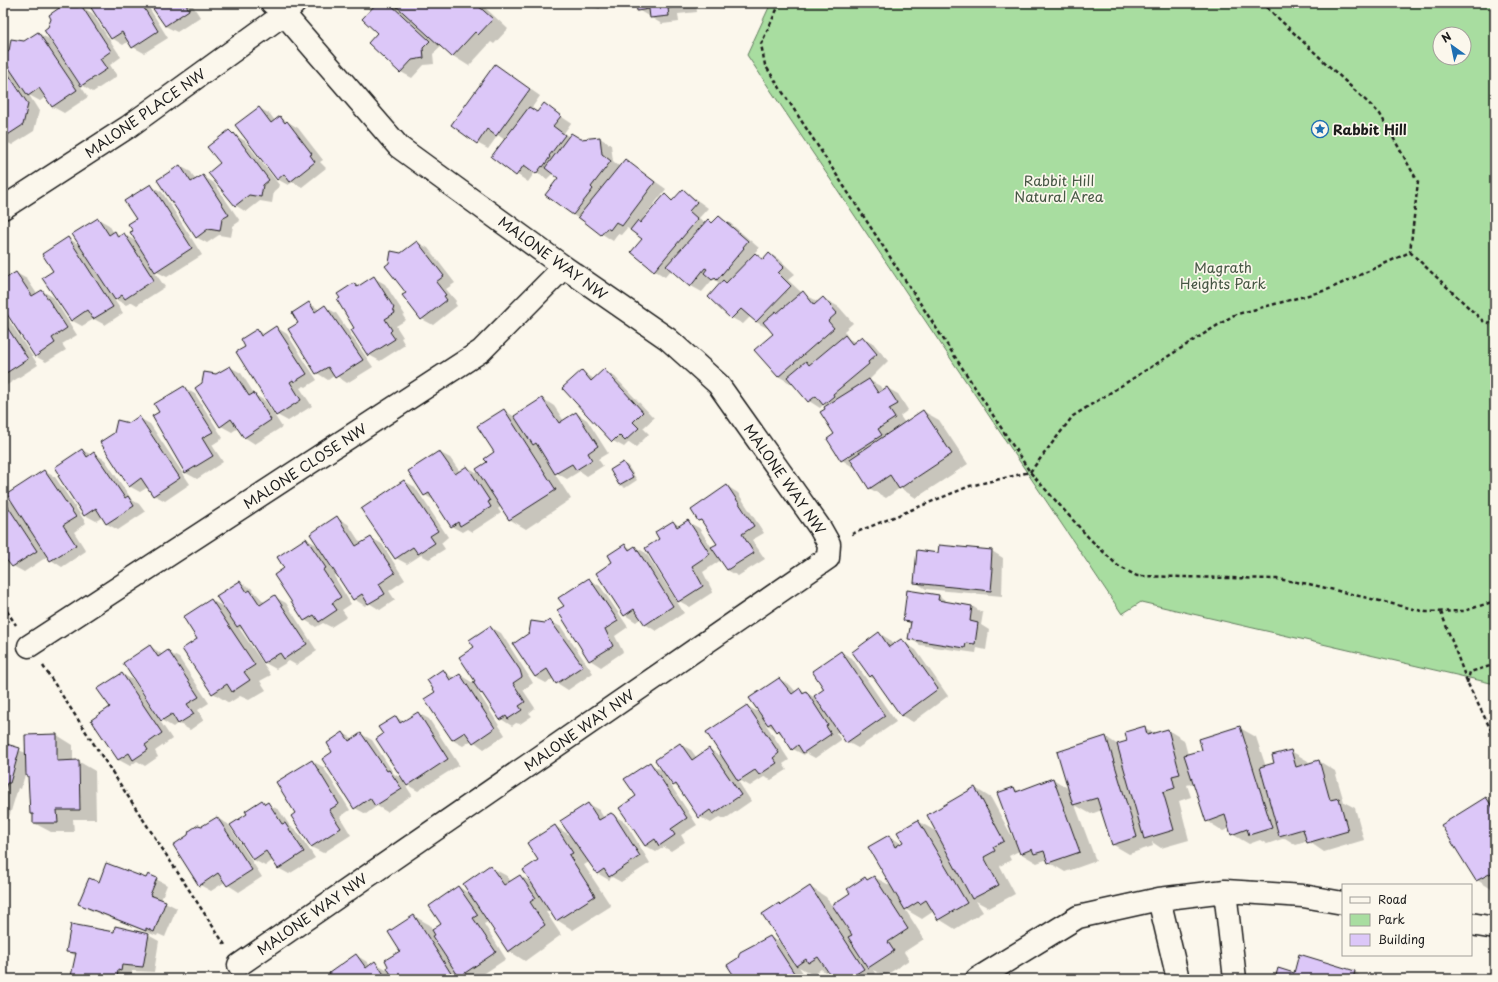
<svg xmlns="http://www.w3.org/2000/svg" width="1498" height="982" font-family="'Playpen Sans',sans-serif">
	<rect width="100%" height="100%" fill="#fbf7ec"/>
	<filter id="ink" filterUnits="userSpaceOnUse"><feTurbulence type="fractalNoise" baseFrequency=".025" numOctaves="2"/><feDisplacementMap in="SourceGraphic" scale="8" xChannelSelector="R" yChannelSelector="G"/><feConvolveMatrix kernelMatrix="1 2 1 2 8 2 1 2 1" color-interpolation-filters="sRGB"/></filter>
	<g filter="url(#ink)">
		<path fill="#a8dda0" stroke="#627c5e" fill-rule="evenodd" d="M771,3H1495V684L1141,602L1122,614L747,55ZM1440,34H1464V58H1440Z"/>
		<path fill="#0003" d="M89,3H146L168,38L144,53L133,47L129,41L123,45L112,38Z
			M150,3H197L193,6L200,17L177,32L165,26Z
			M378,3H391L396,5L394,3H480L508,29L494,44L491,42L469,66L453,56L442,46L433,54L434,64L424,65L412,78L401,72L378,33Z
			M579,3H601L600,9Z
			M612,3H622V5Z
			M637,3H696L697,12L678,14L679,22L662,24L638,10Z
			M65,5L70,8L81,7L92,13L121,57L110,65L117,76L93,92L82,85L46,30Z
			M38,33L49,39L88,97L64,113L53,107L46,97L40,101L29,95L39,111L34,131L12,145L3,140V63L9,66L3,57Z
			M495,65L540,96L531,109L538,113L544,105L571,123L564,133L569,137L582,140L600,138L611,145L613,161L620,167L625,160L666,189L645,216L646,217L665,196L674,201L683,190L708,208L699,218L705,223L708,220L713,223L719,217L730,223L759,248L754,253L765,259L770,254L780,260L795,274L788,280L802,293L819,302L823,298L839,307L853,323L844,331L849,339L855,342L862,337L873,343L888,361L869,380L880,386L883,391L887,388L898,394L908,410L900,416L905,423L923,411L939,420L968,464L916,498L900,488L886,498L869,488L855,465L853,467L842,460L827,409L828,406L824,404L820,408L809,401L795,386L778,376L775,334L769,327L767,328L756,322L751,316L743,324L732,318L721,284L713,279L702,292L691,286L671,270L665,277L654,270L643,239L633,232L627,228L621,235L618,234L613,241L573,215L559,177L553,173L547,179L535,172L528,182L492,157L505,140L498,135L488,149L477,143Z
			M259,108L270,114L275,121L280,117L298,128L323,160L320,162L326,168L302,187L293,182L288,185L277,179Z
			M229,131L245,141L280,186L274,191L272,203L260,201L246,212L235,205Z
			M180,166L191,172L196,181L203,176L214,183L240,221L233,226L231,237L219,235L207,243L196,237Z
			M151,186L162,192L202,255L167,277L153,270L165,287L137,305L132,302L126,305L113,298L123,313L105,325L94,319L82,326L71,320L54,271L68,238L81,246L98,219L109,225L114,233L121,236L124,234L137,242L134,231Z
			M417,242L428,248L455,283L446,289L456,301L455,303L457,306L433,325L422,319L407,293L401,254Z
			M16,273L27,279L37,294L42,291L53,297L77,335L62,344L66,350L46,362L35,356L3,306V281Z
			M374,278L385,284L405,315L403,316L406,320L396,326L403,337L401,338L405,345L380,361L369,355L356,329L354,284L359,287Z
			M309,303L320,310L325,307L336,313L373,367L347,383L335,375L328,380L317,373L300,323Z
			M3,311L38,365L4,387H3Z
			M276,327L287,334L317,380L306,387L304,386L300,388L312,406L288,421L277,415L247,347L257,330L264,335Z
			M230,367L241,373L255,395L265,401L282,427L255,444L244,437L238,428L232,432L221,426L216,376Z
			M604,370L615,377L654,418L643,428L649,434L636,447L629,442L624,447L613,441L582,371L594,379Z
			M184,388L195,394L223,438L212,445L223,462L197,479L186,473L153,416L160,412Z
			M543,399L554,406L564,421L576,413L587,420L608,453L598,459L603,466L587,476L580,471L567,479L553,471L571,499L526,529L509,519L501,506L498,509L501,513L472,532L467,529L462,532L451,526L435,501L425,495L439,452L450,458L460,472L467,467L482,475L495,453L504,410L515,417Z
			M139,418L150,424L190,484L165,501L154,495L148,487L140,492L129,486L130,424Z
			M82,450L92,455L94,453L105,460L132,500L139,504L145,512L118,530L107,524L103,517L96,521L85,515Z
			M623,463L628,466L637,480L625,488L620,485L611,471Z
			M44,471L55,477L86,523L74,532L86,551L62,567L51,560L48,556L24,572L13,566L8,559L3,562V497L15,504Z
			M404,481L415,487L448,537L441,543L445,549L429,559L421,555L407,564L396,558Z
			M727,486L738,493L764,533L752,540L765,559L738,576L727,570L721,560L703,572L713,592L690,607L679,601L661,539L673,522L680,526L688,522L699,528L712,548L718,544L705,524L699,520Z
			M337,518L348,524L361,544L371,538L382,544L405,580L389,591L395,600L380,610L369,603L365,606L354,599L337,574L334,576L351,604L342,610L347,617L331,627L323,623L316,627L305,620L275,575L286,568L306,539L320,547Z
			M625,545L632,549L635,547L646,553L684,613L656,631L645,624L641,618L636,622L625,615L614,562Z
			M992,551L1003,558L1002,596L926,589L915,582L939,554Z
			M589,580L600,586L628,627L615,636L623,652L601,667L590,660Z
			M240,582L251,588L265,603L275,597L286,603L317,651L296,665L289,661L276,669L265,663L244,630L239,628L271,675L260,681L266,690L249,700L240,696L229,703L213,693L199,639L211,600L226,608Z
			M938,595L949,603L972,606L983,613L981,625L989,630L986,650L977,648L976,653L920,645L909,638L912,625L904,620Z
			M550,621L561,627L593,673L568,690L557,683L554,678L546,683L535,677L545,624Z
			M490,627L501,633L530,678L533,683L523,690L535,708L529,713L532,716L520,724L516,723L512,726L501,719L485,696L478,692L505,735L484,749L472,740L463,746L452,740L436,692L443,671L455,679L460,675L473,683L476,681L475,647Z
			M879,633L890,640L894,645L901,640L916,650L948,696L913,722L902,716L876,680L870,677Z
			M150,646L163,655L168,652L179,658L209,703L198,710L204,720L190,730L178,723L173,727L158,718L172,739L155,751L158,757L145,766L137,761L130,766L119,760L92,720L111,707L122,674L133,680L153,710L154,709Z
			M841,652L852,658L896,722L858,748L847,742L839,731L836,733L841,740L815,758L806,753L804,755L793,749L783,735L765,723L789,760L783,764L787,770L771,780L764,777L750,786L736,778L751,801L725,819L720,817L711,823L700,817L681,789L673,785L668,777L666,778L697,825L681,835L685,842L671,851L664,847L656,852L645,846L637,796L650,764L665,772L680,744L691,750L697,758L709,749L724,758L747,706L762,714L779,679L790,685L796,692L800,689L817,699L826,689Z
			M418,713L429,719L459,765L418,791L404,783L412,795L387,812L377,806L366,814L355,808L334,752L343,733L354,739L361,734L372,740L394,774L403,779L384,735L396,717L404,722Z
			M1145,728L1155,733L1168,730L1184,740L1188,755L1204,750L1240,728L1256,737L1266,767L1275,764L1291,751L1308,761L1309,764L1319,761L1335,771L1344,802L1355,808L1364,840L1324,852L1308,841L1296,845L1285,838L1267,844L1260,840L1249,844L1232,834L1230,828L1223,831L1207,821L1194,783L1187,785L1191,797L1179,801L1189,840L1161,848L1152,842L1153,846L1129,854L1112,844L1102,810L1091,814L1075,805L1096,861L1065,872L1045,860L1037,863L1020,853L1019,851L1009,856L1011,860L1000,866L1015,894L989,908L976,901L983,912L955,929L939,919L934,911L922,919L905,909L924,939L904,952L909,960L885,976L873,970L879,979H834L828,970L825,972L821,969L813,975L799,967L807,979H737L770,937L783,944L782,905L810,887L826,897L832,906L852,894L865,878L869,880L874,877L893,887L889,836L902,844L918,821L937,832L975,788L991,798L1015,842L1014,788L1019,791L1053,779L1069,789L1106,737L1118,745L1129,741Z
			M57,735L73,745V762L78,761L95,771L96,819H73L74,832H51L34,823V816L31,814L29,777L27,776L26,771L21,789L18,788L8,821L3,820V744L26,753Z
			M312,761L323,767L350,810L340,817L351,835L323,853L311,847L297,814Z
			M1486,798L1495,803V889L1493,890L1477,880Z
			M262,801L279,810L290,826L296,830L315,858L289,874L278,868L273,860L265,866L254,860L249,814Z
			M588,804L599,810L604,818L611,814L625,822L650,863L621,882L612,877L609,880L597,873L589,862L584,865L611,906L573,930L557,920L550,909L546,912L561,935L525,961L509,951L489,921L484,924L506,959L476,979H335L356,955L367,962L370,966L375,963L390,971L401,951L414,916L430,925L433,931L443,924L459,887L471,895L490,867L507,876L511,882L520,876L532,882L555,826L571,836Z
			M217,818L228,824L262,877L239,892L228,885L225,882L211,891L200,885L202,827Z
			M156,879L167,885L161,900L177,908L165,937L158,934L157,936L90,910L79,904L99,883Z
			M115,933L148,935L159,941L154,972L132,971V976H129V979H79L73,975L76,956L67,951Z
			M1355,972L1365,979H1276L1294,974Z
			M1055,977L1059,979H1051Z"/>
		<path fill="#dcc7f8" stroke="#1c1c1c" d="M88,3H141L158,31L132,48L122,32L111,39Z
			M149,3H185L189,10L165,26Z
			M377,3H389L430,41L423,48L424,58L412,60L400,73L368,43L377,33L362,19Z
			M393,3H475L493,19L478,35L475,32L452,57Z
			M636,3H686V6L668,8L669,16L650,18L649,9L637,11Z
			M65,4L67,7H78L81,5L111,51L100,59L107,69L81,86L44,30L48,27L51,19L49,15Z
			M38,32L77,90L52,107L39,88L28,96L3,59V55L9,51L11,39L24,41Z
			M495,64L530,89L496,136L487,129L477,144L451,125Z
			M3,66L28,104L23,125L3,138Z
			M544,103L561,116L553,126L565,135L549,156L550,157L543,167L542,166L536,174L524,165L516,176L491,157L529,107L537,112Z
			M259,107L271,123L280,116L285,123L287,121L312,154L310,155L315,162L290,182L284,174L277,180L235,125Z
			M229,130L233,134L234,133L269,180L263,185L261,197L249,195L235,206L208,173L220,163L207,147Z
			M571,133L581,139L600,137L602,154L611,161L591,187L593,189L573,215L545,195L558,178L545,168Z
			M625,159L655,182L622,226L616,222L610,230L607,228L601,235L578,217Z
			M180,165L191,182L203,175L229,215L222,219L220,231L208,229L196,238L157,180Z
			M151,184L192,248L155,272L130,232L133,231L128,224L136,219L124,201Z
			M683,189L697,202L689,211L698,219L654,271L631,252L642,239L630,230L638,220L640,223L665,194L672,201Z
			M719,216L748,241L743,247L744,248L717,280L715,278L712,280L704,273L707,269L705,268L690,287L666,266L708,219L712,223Z
			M98,218L109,235L115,231L118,237L124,233L154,280L125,299L122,295L115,300L72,234Z
			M68,237L113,307L93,319L87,310L71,321L42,278L53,271L42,254Z
			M417,241L444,276L436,282L446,295L444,296L447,300L421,320L402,295L406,293L385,266L389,263L391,251L401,253Z
			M755,253L763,260L769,253L784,267L778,273L791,286L756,322L741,309L731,319L708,297L723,280L726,283Z
			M16,272L32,296L42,290L67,328L52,338L55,343L35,357L3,308V280Z
			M374,276L394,308L393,309L395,313L385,319L392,330L390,332L395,339L368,356L351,330L354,328L337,300L340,298L337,294L354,283L357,287Z
			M803,291L814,305L823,297L837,313L828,321L834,328L778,377L754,350L773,334L763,322L776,311L777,313Z
			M309,302L315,312L325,305L363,360L335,378L328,367L316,374L288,329L298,323L292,313Z
			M3,321L28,359L3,375Z
			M276,326L307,374L294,382L293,380L290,382L301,400L276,416L236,352L245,347L241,339L257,329L261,336Z
			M845,335L852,344L862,336L877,354L868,362L869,364L833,394L834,396L823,405L816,396L808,402L787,377L806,361L809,365Z
			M230,366L249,396L254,393L271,420L244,438L231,419L220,427L195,388L202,383L204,372L216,374Z
			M604,369L643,412L633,422L639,428L625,441L619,435L612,442L562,388L582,370L591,381Z
			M869,379L878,393L887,387L898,404L889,409L895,418L878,429L882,435L841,461L827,439L834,434L820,412L825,409L824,407Z
			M184,386L213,432L202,438L213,456L185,473L152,416L159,412L154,404Z
			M542,398L559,423L576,412L598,446L588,453L592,460L576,470L572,464L555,474L536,443L533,445L514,416Z
			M504,409L556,490L509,520L476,469L487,462L484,459L494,452L477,426Z
			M923,410L952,454L899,489L890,475L869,489L850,459Z
			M139,416L180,478L153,496L141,478L129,487L100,442L114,433L117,420L129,423Z
			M82,449L87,457L94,452L125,498L128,496L134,506L106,524L96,508L84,516L58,476L60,475L55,467Z
			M439,451L455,474L467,466L490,501L488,502L491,507L460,526L458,522L451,527L429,493L424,496L408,471Z
			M623,462L633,477L619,485L610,470Z
			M44,470L76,517L63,525L76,545L50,561L7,494Z
			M404,480L438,531L430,536L435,543L418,554L413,547L395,559L361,509Z
			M727,485L754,526L742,534L754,553L727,570L711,547L717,544L701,520L698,521L691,510Z
			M3,499L37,551L12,567L3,556Z
			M337,516L356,546L371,537L395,573L379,584L385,594L368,604L362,594L353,600L310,534Z
			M688,520L710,554L692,566L703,586L678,602L645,548L659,539L655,532L673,521L677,527Z
			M306,538L326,568L323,570L341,597L332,603L337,610L319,622L314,615L304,621L274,575L284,568L277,557Z
			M625,544L629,550L635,546L673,606L645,625L634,609L624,616L596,573L612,562L608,555Z
			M939,545L992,550L991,568H993L991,591L914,583L917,550L938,553Z
			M589,578L618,621L605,629L613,646L589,661L557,610L564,606L558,598Z
			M240,581L247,592L250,590L260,605L275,595L307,644L284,659L280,653L264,663L240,625L237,627L216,596Z
			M907,590L939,595L938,600L972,606L970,621L978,623L975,644L966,643L965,648L908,639L911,622L903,621Z
			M211,599L255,665L244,672L250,680L232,692L227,684L212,694L182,649L197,639L183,617Z
			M550,620L583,666L556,684L547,669L535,677L513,644L529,633L531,621L545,623Z
			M490,626L520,670L522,677L513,683L525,702L519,706L522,710L508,719L506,716L500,720L482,693L481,694L473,682L475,681L459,657L474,647L469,640Z
			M879,632L889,647L901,639L905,642L938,689L901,716L872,675L870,677L852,652Z
			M150,645L158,657L168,650L199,697L187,704L194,714L178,724L172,714L161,721L123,663Z
			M841,651L885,716L846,743L814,696L824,689L812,671Z
			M443,669L450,680L460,674L495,728L473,743L465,732L452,740L424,699L435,692L427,680Z
			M122,673L162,733L145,745L148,750L133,760L129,753L118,760L91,720L110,707L97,689Z
			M779,678L792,694L800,688L803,693L806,691L828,725L826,726L831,734L803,753L798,745L792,750L779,730L777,732L771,723L768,725L749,698Z
			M747,705L779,753L773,758L777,763L759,775L755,770L738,781L706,732Z
			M418,712L448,759L407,786L376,739L383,734L378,727L396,716L400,723Z
			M1145,726L1147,735L1168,729L1180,774L1172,776L1175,788L1163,792L1174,830L1144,839L1117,744L1127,741L1125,732Z
			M1240,726L1272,828L1249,835L1247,829L1231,835L1225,815L1206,822L1184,755L1202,750L1199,739Z
			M343,732L349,741L361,733L387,771L389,770L402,789L375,806L370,798L354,809L322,759L332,752L327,743Z
			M57,734V761L79,760L80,810H57L58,823H33V814H30L28,776H26L25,735Z
			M1106,736L1137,837L1112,845L1097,798L1073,805L1057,752Z
			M3,743L20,748L10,783H7L3,795Z
			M680,743L692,760L709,748L741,795L713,814L710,810L699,818L676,784L673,786L655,760Z
			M1291,750L1296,767L1319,760L1330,800L1339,798L1348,831L1307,843L1303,829L1279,836L1260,767L1274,763L1272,755Z
			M312,760L339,804L329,810L341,828L311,847L291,816L295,813L276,782Z
			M650,762L687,818L671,829L675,835L659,846L655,839L645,846L619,808L636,796L624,779Z
			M1053,778L1080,852L1048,863L1044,851L1034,854L1032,849L1020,854L997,793L1014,787L1016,792Z
			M975,787L1004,841L993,847L995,851L984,857L999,885L972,899L927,815Z
			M1486,797L1495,811V871L1476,881L1441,825Z
			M262,800L265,804L268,802L282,824L285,823L304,852L278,869L266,851L253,860L230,825L247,814L245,811Z
			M588,803L599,820L611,813L614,815L640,856L609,877L604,869L597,874L560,821Z
			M217,817L252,870L227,886L218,873L199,886L173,845L188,835L189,831L198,825L202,826Z
			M918,820L967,903L938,920L926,900L920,904L918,902L905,910L868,847L889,835L895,847L903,842L897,832Z
			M555,825L573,853L569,855L595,896L556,921L523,870L538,860L527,843Z
			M106,863L146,878L148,874L157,878L150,895L166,901L154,932L146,928V931L78,904L89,878L99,882Z
			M490,865L504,885L520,875L536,898L530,902L545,925L508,952L463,884Z
			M874,876L908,929L888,942L894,951L868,968L848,937L852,935L832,905L850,893L847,889L865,877L867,880Z
			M458,886L478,915L473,918L496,952L459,977L432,936L435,935L432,930L441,924L429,906Z
			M810,886L864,969L848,979H833L818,957L808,963L806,959L796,966L762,914L779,903L781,905Z
			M414,915L452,975L446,979H394L387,968L388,966L385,960L400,951L388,932Z
			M71,924L114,932L115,926L149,934L143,967L122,965L121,971L118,970L117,979H89L71,976L76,953L66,952Z
			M770,936L798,979H736L727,965L738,958L740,952Z
			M356,954L366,968L375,961L387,979H333L329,973Z
			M1299,954L1355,971L1353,979H1275L1278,968L1294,973Z"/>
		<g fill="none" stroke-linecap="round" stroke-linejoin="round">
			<g stroke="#1c1c1c" stroke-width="25">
				<path id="minor" d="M3,208L128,127L284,14L295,3
					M29,646L481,351L564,267
					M1225,891L1235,979
					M1159,899L1178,979
					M1471,924L1495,928
					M239,965L828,558L829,544L820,528L718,384L668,339L564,267L399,147L284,14L272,3
					M977,979L1078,917L1159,899L1225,891L1303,896L1343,903"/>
			</g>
			<path stroke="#1c1c1c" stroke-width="2.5" stroke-dasharray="4 3" stroke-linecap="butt" d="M780,3L761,44L765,65L1030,472L1089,538L1118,566L1137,576L1277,579L1309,584L1426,612L1464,611L1495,601
				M1262,3L1380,114L1418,182L1410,252
				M852,534L970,486L1030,472L1073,416L1234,315L1327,290L1410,252L1484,322L1495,324
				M3,605L16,625
				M1441,612L1468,684L1495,738
				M43,666L225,945
				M1467,683L1470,672L1490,666L1495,668"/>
			<use href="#minor" stroke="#fbf7ec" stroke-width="22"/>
		</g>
	</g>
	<defs>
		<g id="sight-ring" transform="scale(0.9)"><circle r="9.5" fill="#fbf7ec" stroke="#1f6fb2" stroke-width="1.5"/><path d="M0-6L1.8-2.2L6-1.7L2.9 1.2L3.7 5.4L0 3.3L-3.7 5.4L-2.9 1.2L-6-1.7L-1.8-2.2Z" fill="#1f6fb2"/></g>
	</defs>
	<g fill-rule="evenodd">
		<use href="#sight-ring" x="1320" y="129"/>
	</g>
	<g text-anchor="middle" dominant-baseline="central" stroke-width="3.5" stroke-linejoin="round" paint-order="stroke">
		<g font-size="14" fill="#1c1c1c" stroke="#fbf7ec">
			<text transform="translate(145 113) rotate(-35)">MALONE PLACE NW</text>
			<text transform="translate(553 258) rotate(36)">MALONE WAY NW</text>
			<text transform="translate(305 466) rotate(-33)">MALONE CLOSE NW</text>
			<text transform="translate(785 479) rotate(55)">MALONE WAY NW</text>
			<text transform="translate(579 730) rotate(-35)">MALONE WAY NW</text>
			<text transform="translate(312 914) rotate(-35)">MALONE WAY NW</text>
		</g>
		<g font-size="14" font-weight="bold" fill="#1c1c1c" stroke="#fbf7ec" text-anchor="start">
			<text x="1333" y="129">Rabbit Hill</text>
		</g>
		<g font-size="14" fill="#465644" stroke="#fbf7ec">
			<text x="1059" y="180">Rabbit Hill<tspan x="1059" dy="16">Natural Area</tspan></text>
			<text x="1223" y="267">Magrath<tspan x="1223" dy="16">Heights Park</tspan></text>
		</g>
	</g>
	<rect width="1498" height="982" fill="none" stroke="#fbf7ec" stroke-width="16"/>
	<rect x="8" y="8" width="1482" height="966" fill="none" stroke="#1c1c1c" stroke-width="1.5" filter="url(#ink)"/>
	<rect x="1342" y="884" width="130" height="72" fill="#fbf7ec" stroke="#a29f99"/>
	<rect x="1350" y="897" width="20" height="6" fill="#fbf7ec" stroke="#a29f99"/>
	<text x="1378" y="904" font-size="12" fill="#1c1c1c">Road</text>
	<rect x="1350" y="914" width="20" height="12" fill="#a8dda0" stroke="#a29f99"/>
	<text x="1378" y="924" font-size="12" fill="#1c1c1c">Park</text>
	<rect x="1350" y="934" width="20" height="12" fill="#dcc7f8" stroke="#a29f99"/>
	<text x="1378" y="944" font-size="12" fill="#1c1c1c">Building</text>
	<g transform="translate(1452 46) rotate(327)"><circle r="19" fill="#fbf7ec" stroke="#a29f99"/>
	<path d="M0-3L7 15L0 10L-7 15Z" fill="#1f6fb2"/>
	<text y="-6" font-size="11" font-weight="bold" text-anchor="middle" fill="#1c1c1c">N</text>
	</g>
</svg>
